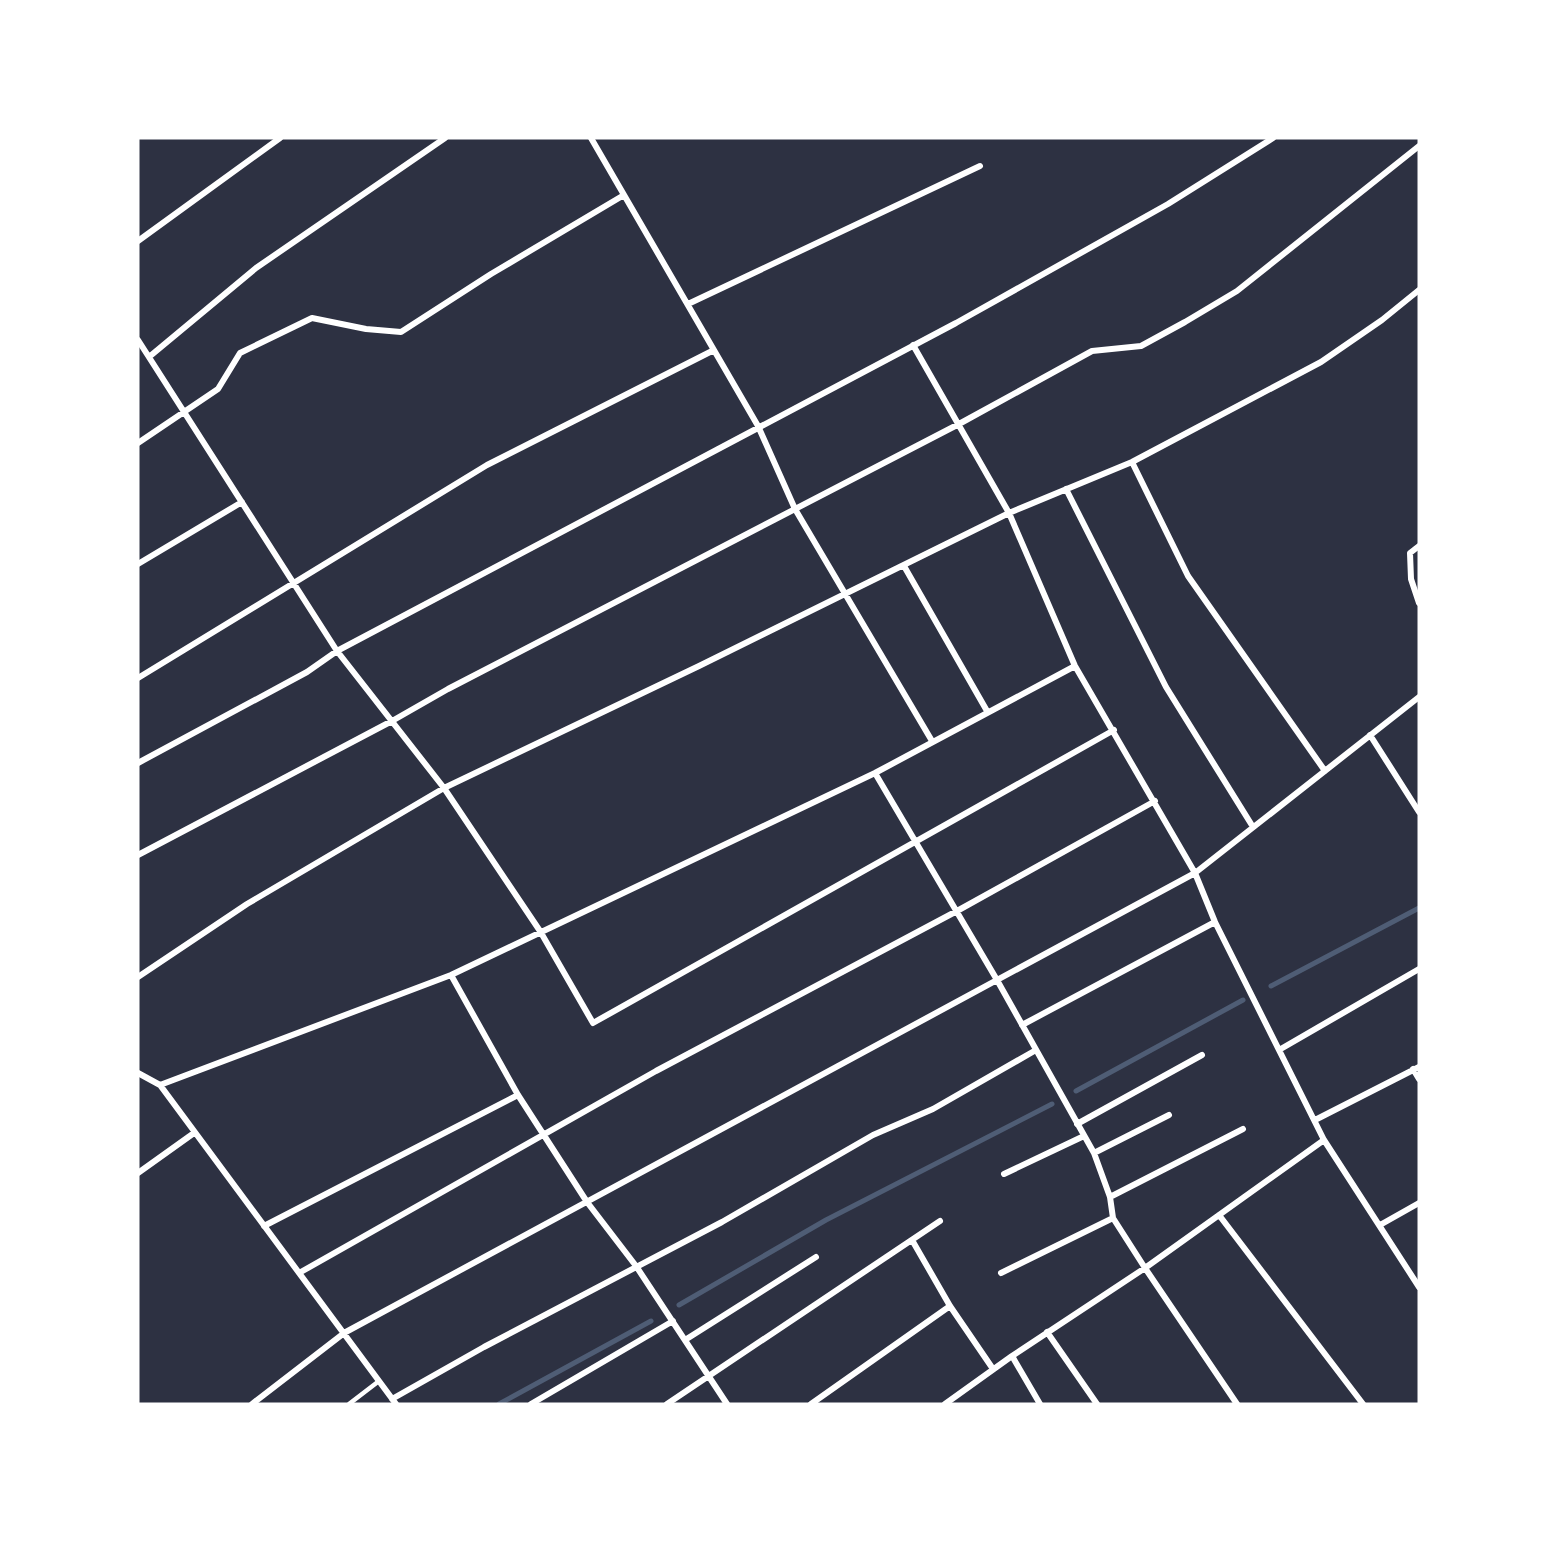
<svg xmlns="http://www.w3.org/2000/svg" width="1557" height="1542" font-family="Ubuntu,sans-serif">
	<rect width="100%" height="100%" fill="#2d3142"/>
	<g fill="none" stroke-linecap="round" stroke-linejoin="round">
		<path stroke="#4f5d75" stroke-width="5" d="M1271,986L1419,908
			M1076,1091L1243,1000
			M679,1305L826,1220L1052,1104
			M499,1404L651,1321"/>
		<path stroke="#fff" stroke-width="4.5" d="M349,1404L379,1381"/>
		<path stroke="#fff" stroke-width="6" d="M591,138L758,426L795,509L932,741
			M138,241L280,138
			M688,304L980,166
			M138,340L337,651L444,788L540,931L593,1023L1114,730
			M913,345L1009,513L1075,666L1195,873L1215,922L1324,1140L1419,1287
			M149,357L256,268L445,138
			M138,443L218,389L240,353L312,318L366,329L401,332L491,274L624,195
			M1132,462L1188,576L1325,771
			M1066,489L1166,687L1253,827
			M1419,546L1410,553L1411,579L1419,603
			M138,564L242,502
			M904,566L987,711
			M138,678L487,465L714,350
			M1370,735L1419,812
			M138,763L307,672L337,651L956,323L1168,204L1273,138
			M875,773L997,980L1094,1153L1110,1197L1113,1218L1145,1268L1324,1140
			M138,855L392,721L448,689L959,424L1092,351L1141,346L1185,322L1237,291L1419,146
			M451,975L518,1095L587,1202L636,1266L727,1404
			M138,977L247,904L444,788L699,666L1009,513L1132,462L1321,362L1382,320L1419,290
			M1022,1025L1215,922
			M1279,1050L1419,969
			M1413,1069L1419,1079
			M138,1073L160,1085L396,1404
			M160,1085L451,975L875,773L1075,666
			M1315,1120L1419,1067
			M1077,1124L1202,1055
			M1094,1153L1169,1115
			M138,1173L194,1133
			M1004,1174L1084,1136
			M1110,1197L1243,1129
			M1219,1215L1363,1404
			M1380,1225L1419,1203
			M264,1226L518,1095
			M912,1240L950,1306L993,1369
			M299,1273L656,1071L957,911L1155,801
			M1001,1273L1113,1218
			M1047,1332L1097,1404
			M685,1340L816,1257
			M1012,1356L1040,1404
			M392,1399L484,1347L722,1222L873,1135L933,1109L1036,1050
			M252,1404L344,1333L1195,873L1419,697
			M531,1404L673,1321
			M667,1404L940,1221
			M811,1404L950,1306
			M945,1404L1012,1356L1145,1268L1237,1404"/>
	</g>
	<rect width="1557" height="1542" fill="none" stroke="#ffffff" stroke-width="279"/>
</svg>
